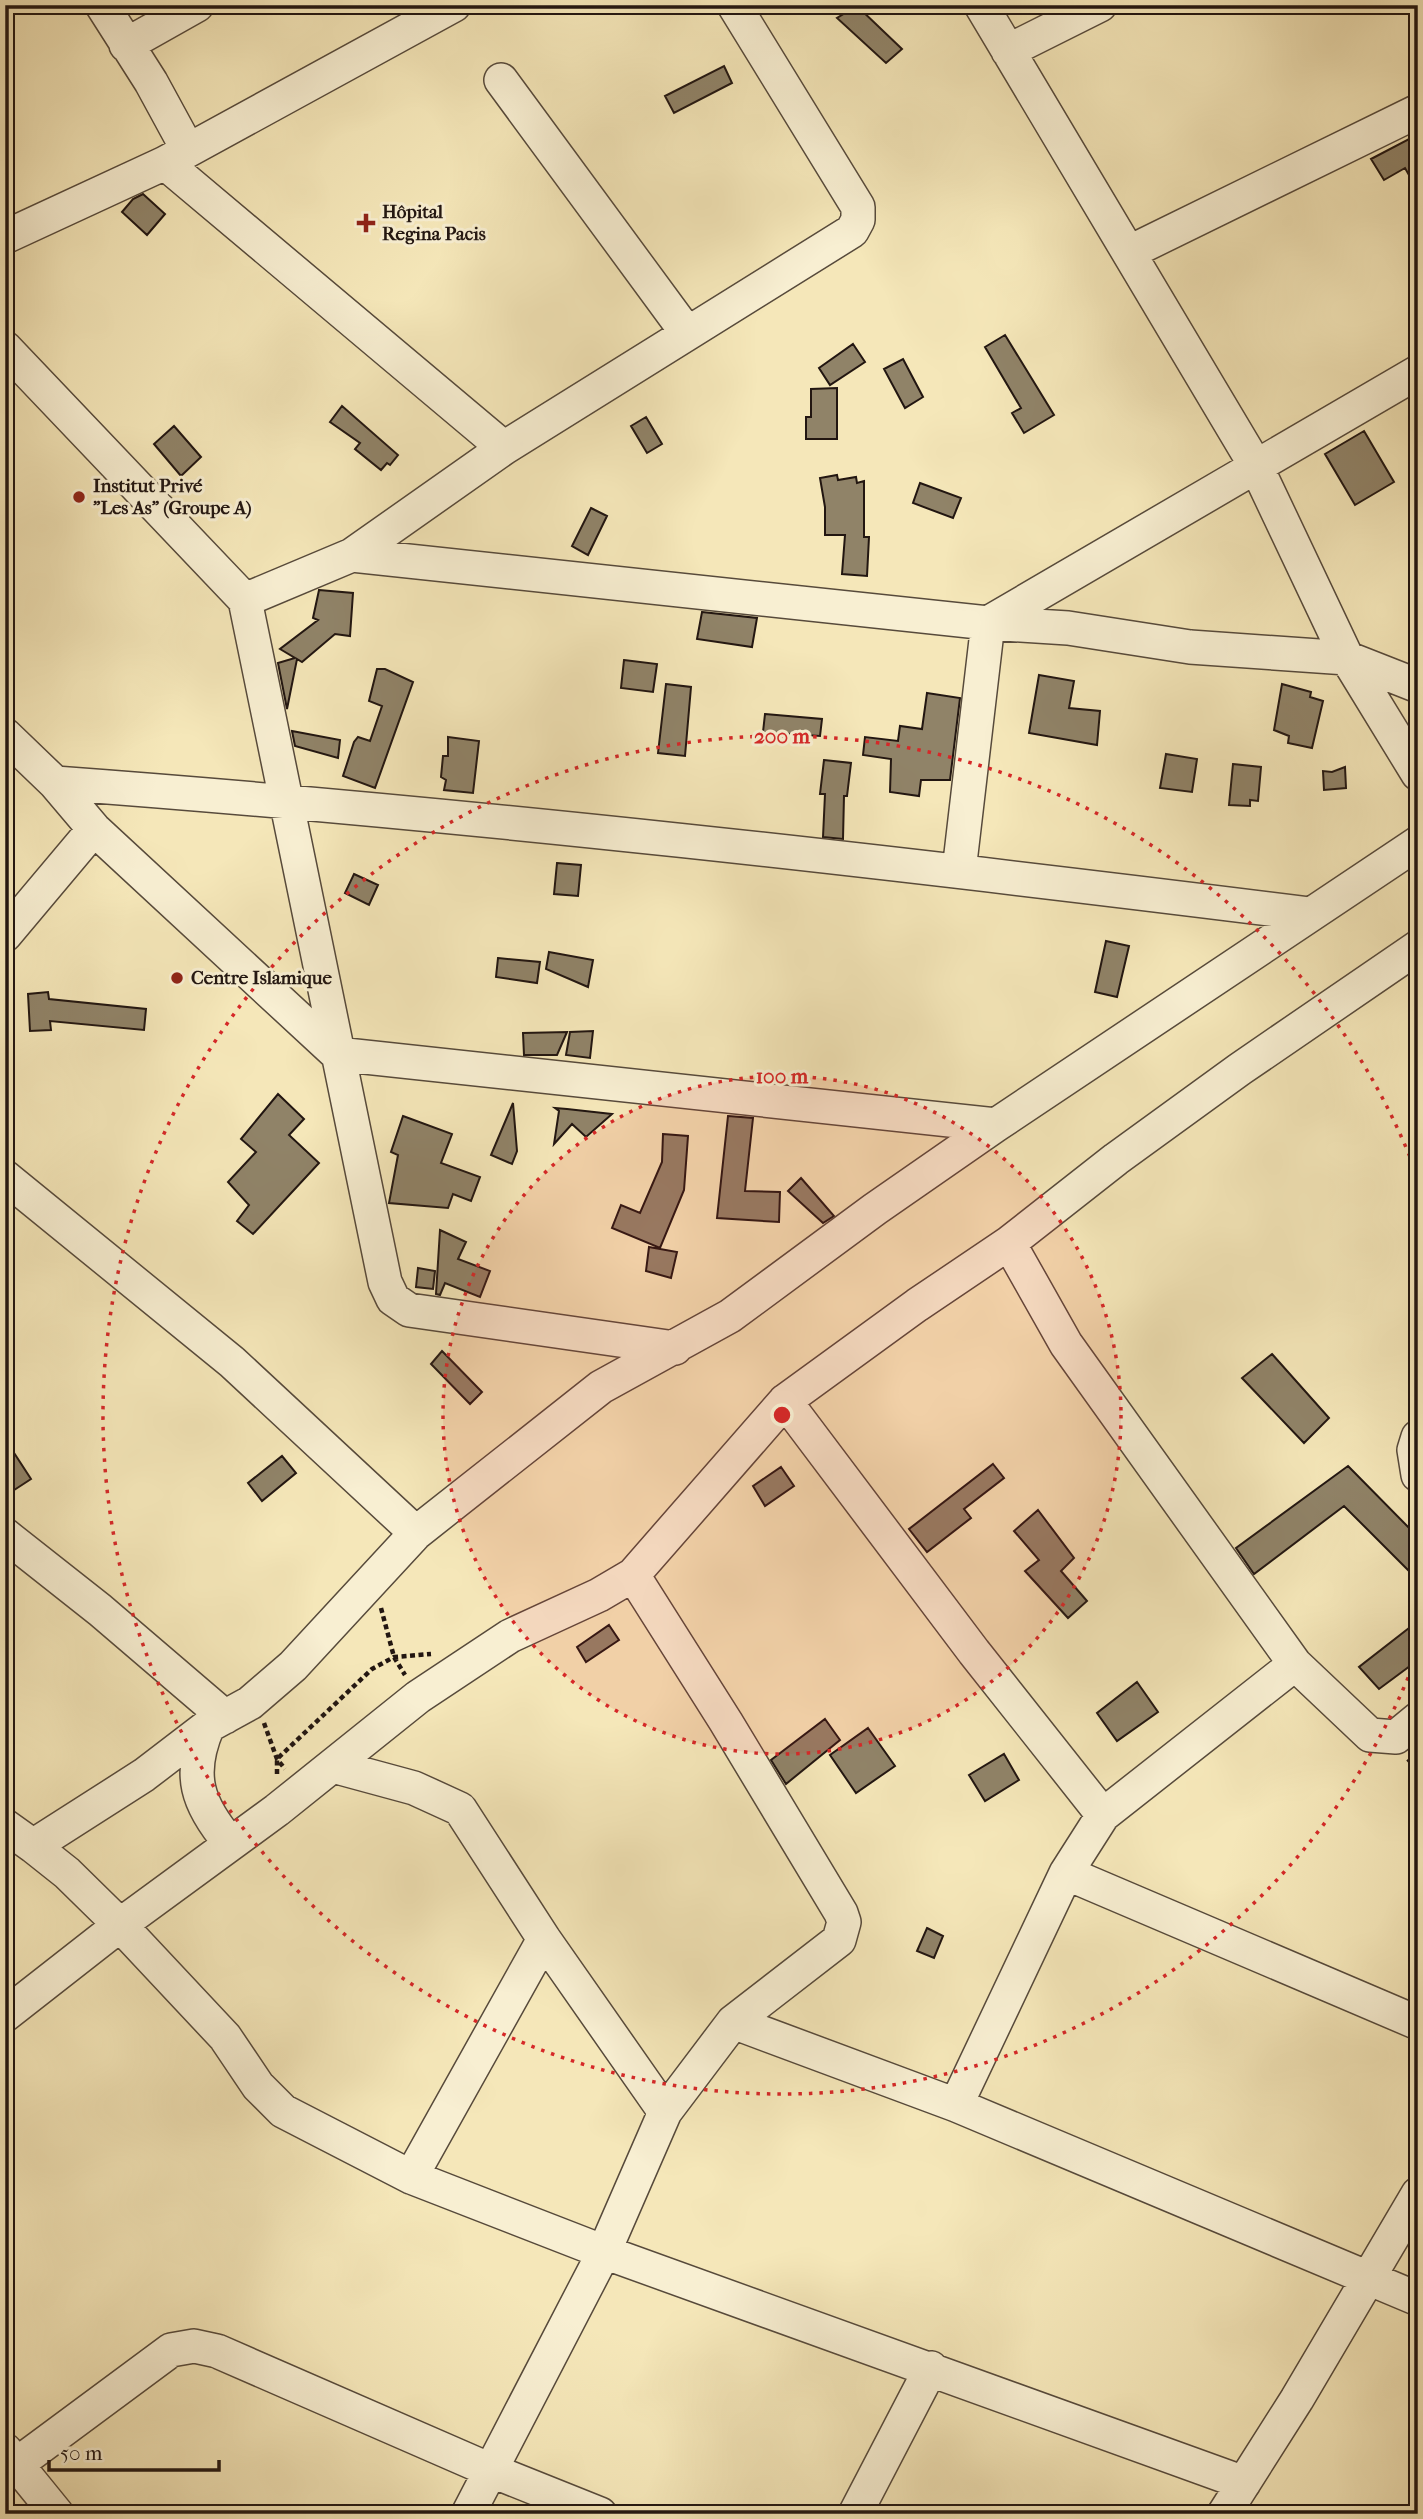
<svg xmlns="http://www.w3.org/2000/svg" width="1423" height="2519" font-family="'IM FELL French Canon',serif">
	<rect width="100%" height="100%" fill="#f5e7b9"/>
	<filter id="stains"><feTurbulence type="fractalNoise" baseFrequency=".00286" numOctaves="4"/><feColorMatrix values="0 0 0 0 .2 0 0 0 0 .09 0 0 0 0 .02 0 0 0 .5 -.17"/></filter>
	<radialGradient id="worn" r=".72"><stop offset=".6" stop-color="#630" stop-opacity="0"/><stop offset="1" stop-color="#630" stop-opacity=".3"/></radialGradient>
	<path fill="#908368" stroke="#221611" stroke-width="2" d="M857,6L902,49L886,63L837,18Z
		M724,66L732,83L674,113L665,96Z
		M1409,139L1418,154V191L1405,168L1384,180L1371,159Z
		M143,194L165,214L147,235L122,212L133,199Z
		M1005,335L1054,415L1024,433L1012,413L1021,408L985,347Z
		M853,344L865,362L830,385L819,368Z
		M903,359L923,397L905,408L884,369Z
		M837,388V439H806V417H811V389Z
		M342,406L398,455L390,465L387,463L381,470L355,449L360,443L330,422Z
		M646,417L662,444L647,453L631,426Z
		M174,426L201,457L181,476L154,444Z
		M1364,431L1394,482L1355,505L1325,454Z
		M837,475L838,480L856,477L857,483L864,481V537H869L867,576L842,574L845,535H825V507L820,478Z
		M920,483L961,498L953,518L913,503Z
		M591,508L607,516L588,555L572,546Z
		M319,590L353,593L350,636L335,634L302,662L297,659L287,709L278,663L295,658L280,649L318,620L313,618Z
		M702,612L757,618L752,647L697,639Z
		M624,660L657,664L653,692L621,688Z
		M377,669H385L413,682L375,788L343,776L354,742L358,737L370,741L382,706L369,701Z
		M1039,675L1074,681L1069,708L1100,711L1097,745L1029,733Z
		M666,684L691,687L685,756L658,753Z
		M1282,684L1311,692L1310,697L1323,701L1312,748L1288,743L1289,736L1274,730Z
		M927,693L960,698L950,780H921L919,796L890,792L891,759L863,755L865,737L898,741L900,726L922,729Z
		M765,714L822,719L820,736L763,732Z
		M292,731L340,740L338,758L295,746Z
		M448,737L479,741L473,793L444,790L446,780L441,777L443,756H448Z
		M1166,754L1197,759L1192,792L1160,788Z
		M824,760L851,763L847,796H844L843,839L823,837L825,794H820Z
		M1233,764L1261,767L1258,801L1250,800V806L1229,805Z
		M1345,767L1346,788L1324,790L1323,771L1332,772Z
		M557,863L581,865L578,896L554,894Z
		M354,874L378,885L369,905L345,893Z
		M1106,941L1129,946L1117,997L1095,992Z
		M549,952L593,960L588,987L546,969Z
		M498,958L540,962L537,983L496,977Z
		M48,992L49,999L146,1009L144,1030L50,1021L51,1030L30,1031L28,994Z
		M593,1031L590,1058L566,1055L570,1032Z
		M567,1032L557,1055H524L523,1033Z
		M278,1094L304,1119L289,1135L319,1163L253,1234L237,1221L249,1205L228,1182L256,1152L241,1139Z
		M513,1103L517,1151L512,1164L491,1155Z
		M555,1108L567,1109L612,1114L586,1137L572,1124L554,1144L559,1111Z
		M403,1116L452,1134L441,1163L480,1177L471,1201L453,1194L448,1208L389,1203L398,1155L391,1152Z
		M728,1116L753,1118L745,1191L780,1192L779,1222L717,1218Z
		M663,1134L688,1136L684,1190L660,1248L612,1228L621,1205L640,1213L662,1162Z
		M801,1178L834,1216L823,1223L788,1191Z
		M440,1230L466,1242L458,1259L490,1271L480,1297L445,1283L440,1295L436,1294Z
		M649,1247L677,1252L671,1278L646,1271Z
		M418,1268L435,1271L433,1289L416,1287Z
		M442,1351L482,1392L470,1404L431,1364Z
		M1272,1354L1329,1418L1304,1443L1242,1378Z
		M5,1439L31,1479L5,1496Z
		M282,1456L296,1473L262,1501L248,1483Z
		M993,1464L1004,1478L964,1509L971,1518L927,1552L909,1529Z
		M1348,1466L1418,1537V1580L1344,1506L1254,1574L1236,1548Z
		M781,1467L794,1486L765,1506L753,1486Z
		M1038,1510L1074,1558L1061,1571L1087,1601L1068,1618L1025,1571L1039,1560L1014,1531Z
		M1418,1621V1660L1379,1689L1359,1667Z
		M609,1625L619,1640L586,1662L577,1647Z
		M1137,1682L1158,1712L1117,1741L1097,1713Z
		M825,1719L840,1740L786,1784L771,1760Z
		M868,1728L895,1766L856,1793L830,1755Z
		M1004,1754L1019,1780L985,1801L969,1775Z
		M927,1928L943,1936L934,1958L917,1951Z"/>
	<g fill="none" stroke-linecap="round" stroke-linejoin="round">
		<g stroke="#574a3b" stroke-width="36">
			<path id="minor" d="M102,5L151,82L188,150
				M981,5L1257,468L1347,658L1418,774
				M126,45L197,5
				M1008,51L1100,5
				M501,80L687,333
				M165,163L504,448
				M5,237L165,163L454,5
				M1130,252L1418,111
				M5,348L245,600
				M352,555L988,623L1068,628L1190,647L1347,658L1418,686
				M5,735L55,783L94,829L337,1054L996,1125
				M55,783C474,814 892,862 1310,914
				M959,871L988,623L1418,372
				M5,935L94,829
				M5,1177L232,1362L416,1533
				M1009,1243L1066,1344L1295,1664L1370,1735L1396,1737L1418,1719
				M675,1348L409,1310L393,1299L385,1282L245,600L352,555L504,448L852,231L858,220V207L734,5
				M785,1401L974,1652L1103,1815
				M1418,1437L1414,1450L1418,1475
				M5,1535L100,1610L225,1717
				M208,1726C187,1775 197,1804 230,1843
				M333,1766L414,1788L460,1809L544,1939L665,2112
				M5,1826L33,1846
				M1066,1873L1418,2023
				M5,2015L120,1925L277,1810L418,1697L510,1636L599,1595L633,1575L785,1401L917,1305L1009,1243L1116,1159L1240,1069L1418,947
				M733,2022L956,2105L1418,2299
				M956,2105L1066,1873L1103,1815L1295,1664
				M411,2177L544,1939
				M5,2450L57,2514
				M5,2473L171,2350L194,2346L217,2351L490,2470L600,2514
				M1244,2483L604,2252L411,2177L283,2111L258,2086L225,2037L120,1925L67,1873L33,1846L144,1775L208,1726L250,1703L293,1666L416,1533L601,1387L730,1316L875,1209L996,1125L1418,843
				M468,2514L604,2252L665,2112L733,2022L839,1940L844,1922L841,1913L726,1722L633,1575
				M855,2514L931,2368
				M1224,2514L1297,2399L1418,2194"/>
		</g>
		<path stroke="#221611" stroke-width="4.5" stroke-dasharray="5 3.5" stroke-linecap="butt" d="M381,1608L394,1657L405,1675
			M264,1723L277,1759L285,1769
			M1408,1759L1418,1771
			M277,1774V1759L372,1669L394,1657L431,1654"/>
		<use href="#minor" stroke="#f8efd2" stroke-width="33"/>
	</g>
	<circle cx="782" cy="1415" r="339" fill="#d62828" fill-opacity=".12"/>
	<g fill="none" stroke="#d62828" stroke-width="3.5" stroke-dasharray="3.5 7">
		<circle cx="782" cy="1415" r="339"/>
		<path d="M1416 1658A679 679 0 1 1 1416 1172"/>
	</g>
	<g fill="#8f2418" stroke="#f8efd2" stroke-width="2.5">
		<path d="M362.5 212.5h7v7h7v7h-7v7h-7v-7h-7v-7h7z"/>
		<circle cx="79" cy="497" r="7"/>
		<circle cx="177" cy="978" r="7"/>
	</g>
	<g text-anchor="middle" dominant-baseline="central" stroke-width="6" stroke-linejoin="round" paint-order="stroke">
		<g font-size="19" font-weight="bold" fill="#221611" stroke="#f8efd2" text-anchor="start">
			<text x="382" y="212">Hôpital<tspan x="382" dy="22">Regina Pacis</tspan></text>
			<text x="93" y="486">Institut Privé<tspan x="93" dy="22">"Les As" (Groupe A)</tspan></text>
			<text x="191" y="978">Centre Islamique</text>
		</g>
	</g>
	<circle cx="782" cy="1415" r="10" fill="#d62828" stroke="#f8efd2" stroke-width="3.5"/>
	<g font-size="21" text-anchor="middle" font-weight="bold" fill="#d62828" stroke="#f8efd2" stroke-width="6" stroke-linejoin="round" paint-order="stroke">
		<text x="782" y="743">200 m</text>
		<text x="782" y="1083">100 m</text>
	</g>
	<rect width="1423" height="2519" fill="none" stroke="#f5e7b9" stroke-width="28"/>
	<rect x="7" y="7" width="1409" height="2505" fill="none" stroke="#221611" stroke-width="3.5"/>
	<rect x="14" y="14" width="1395" height="2491" fill="none" stroke="#221611" stroke-width="2"/>
	<path d="M49 2460v10h170v-10" fill="none" stroke="#221611" stroke-width="3.5"/>
	<text x="60" y="2460" font-size="21" fill="#221611" stroke="#f8efd2" stroke-width="5" paint-order="stroke">50 m</text>
	<rect width="100%" height="100%" filter="url(#stains)"/>
	<rect width="100%" height="100%" fill="url(#worn)"/>
</svg>
